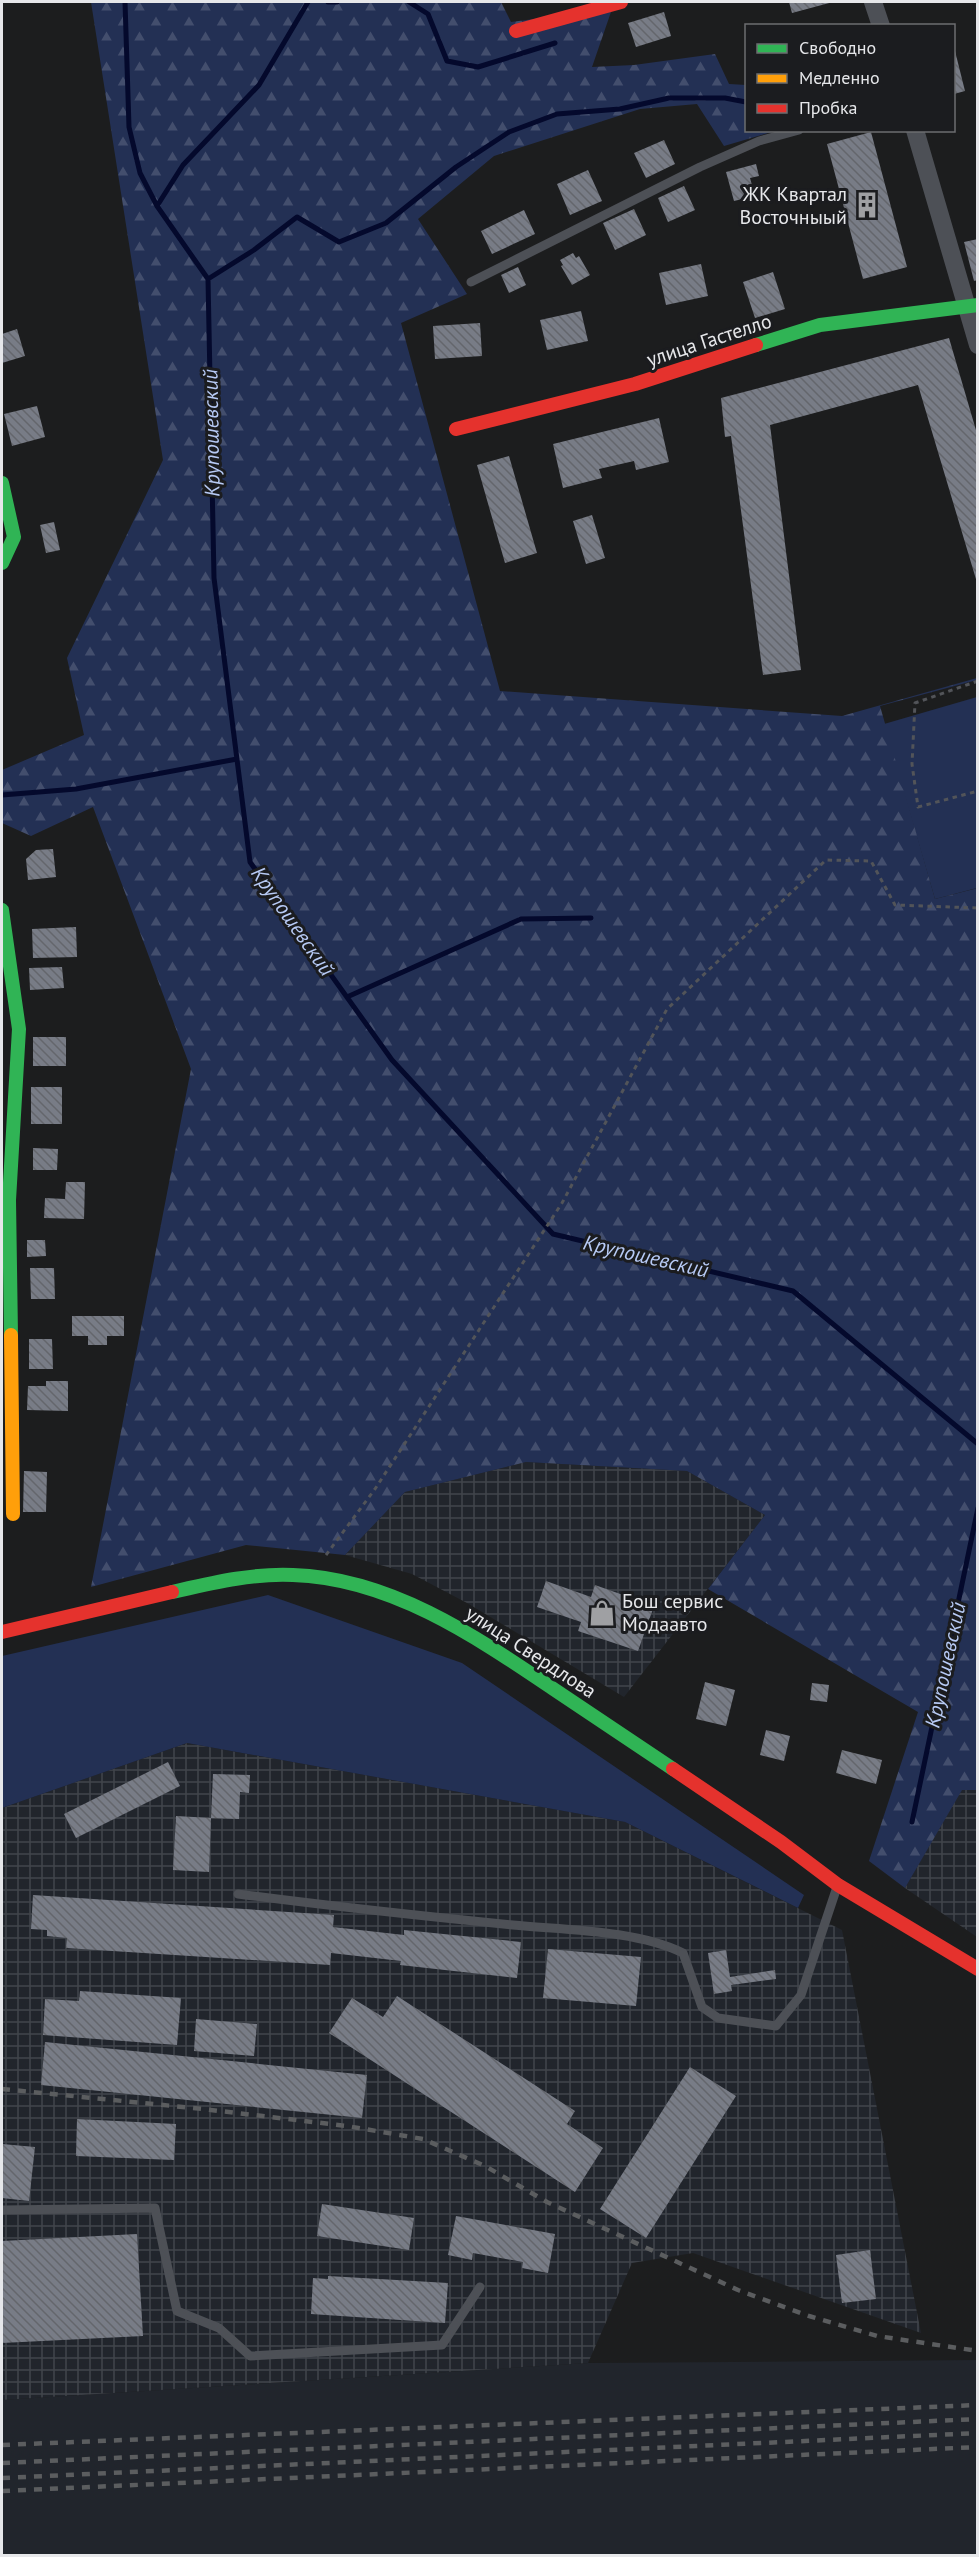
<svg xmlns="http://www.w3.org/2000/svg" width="979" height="2557" font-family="'PT Sans',sans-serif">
	<defs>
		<pattern id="industrial-grid" width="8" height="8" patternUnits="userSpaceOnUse" patternTransform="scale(1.5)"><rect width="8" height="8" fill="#21252c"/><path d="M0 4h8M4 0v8" fill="none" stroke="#41454b"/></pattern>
		<pattern id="forest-firs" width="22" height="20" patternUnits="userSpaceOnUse" patternTransform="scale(1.5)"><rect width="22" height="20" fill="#233054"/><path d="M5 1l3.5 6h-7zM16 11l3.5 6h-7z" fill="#434e6d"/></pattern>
		<pattern id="building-back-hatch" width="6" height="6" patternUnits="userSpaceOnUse" patternTransform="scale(1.5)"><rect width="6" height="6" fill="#787c86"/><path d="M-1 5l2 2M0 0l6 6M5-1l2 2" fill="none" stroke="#64666c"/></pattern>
	</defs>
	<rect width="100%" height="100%" fill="#1c1d1e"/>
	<path fill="#21252c" d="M977,2360V2555L2,2556V2400L588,2363Z"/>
	<path fill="url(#industrial-grid)" d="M526,1462L687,1471L765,1515L624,1697L467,1603L412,1574L345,1555L405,1492Z
		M187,1743L625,1822L842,1930L921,2333L693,2253L632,2263L588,2363L2,2400V1808Z
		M962,1789L977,1790V1937L905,1888Z"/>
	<path fill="#233054" d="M977,697V888L935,899L884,724Z
		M268,1595L462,1663L804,1895L798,1908L625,1822L187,1743L2,1808V1656Z"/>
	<path fill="url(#forest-firs)" d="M91,2H501L511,22L612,9L592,67L634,65L715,54L729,84L746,85V130L775,131L724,146L697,104L640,109L494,156L418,219L467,294L401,323L500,691L842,716L977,678V680L880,706L935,899L978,888L977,1790H962L905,1888L869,1861L918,1712L708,1589L765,1515L687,1471L526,1462L405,1492L345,1555L246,1545L91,1587L191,1069L93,807L31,836L2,823V770L84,735L67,658L163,460Z"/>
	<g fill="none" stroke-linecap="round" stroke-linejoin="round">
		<path stroke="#04092c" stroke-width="5" d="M125,2L129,127L140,173L157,206
			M308,2L259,85L183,165L157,206L208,279L214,578L250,862L392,1060L553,1234L793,1291L978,1444
			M328,2H337
			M409,2L428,14L447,61L478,67L555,43
			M208,279L254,250L297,217L339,242L386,223L456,167L509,132L557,114L620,109L669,98H725L746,102
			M2,795L76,789L237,759
			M347,997L521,919L591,918
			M912,1822L978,1508"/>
	</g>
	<path fill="url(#building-back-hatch)" d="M789,2H833L792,13Z
		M664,12L671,36L636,47L628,23Z
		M954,47L965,91L954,94Z
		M871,132L907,267L863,279L827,144Z
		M664,140L675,164L646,178L634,153Z
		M756,164L759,176L750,178L755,196L734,201L726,172Z
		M588,170L602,201L570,215L557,184Z
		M684,186L695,210L668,222L658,198Z
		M634,209L646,235L615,250L603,223Z
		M524,210L535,234L492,254L481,231Z
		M978,239V280L974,281L964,242Z
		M573,253L576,258L579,256L590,275L572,285L561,266L563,265L560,260Z
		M701,264L708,296L666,305L659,273Z
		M518,267L526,285L509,293L501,275Z
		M773,272L785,309L755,318L743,282Z
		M581,311L588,341L547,350L540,320Z
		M480,323L482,356L435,359L433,326Z
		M17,329L25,356L2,363V334Z
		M949,338L978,437V586L918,385L770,425L801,670L763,675L731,436L725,437L721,398Z
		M37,406L45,437L12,446L4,414Z
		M659,418L669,462L636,470L634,461L599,469L602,478L563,488L553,444Z
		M509,456L537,553L505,563L477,465Z
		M592,515L605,558L586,564L573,521Z
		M54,522L60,550L46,553L40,525Z
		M53,849L56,877L28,880L26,859L36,850Z
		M76,927L77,957L33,958L32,929Z
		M62,967L64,988L30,990L29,968Z
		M33,1037H66V1066H33Z
		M31,1087H62V1124H31Z
		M33,1148L58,1149L57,1170H33Z
		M66,1182H85L84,1219L44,1218L45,1198L65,1199Z
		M27,1240H45L46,1256L27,1257Z
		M30,1268H54L55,1299H31Z
		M72,1316H124V1336H107V1345H88V1336H72Z
		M29,1339H52L53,1369H29Z
		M46,1381H68V1411L27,1410L28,1386H46Z
		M24,1471L47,1472L46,1512H23Z
		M546,1581L591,1597L595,1585L654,1606L638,1651L578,1631L581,1622L537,1607Z
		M705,1682L735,1690L726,1726L696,1719Z
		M812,1683L829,1685L827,1702L810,1700Z
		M766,1730L790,1736L784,1761L760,1755Z
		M842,1750L882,1760L876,1784L836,1773Z
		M168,1762L180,1786L76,1838L64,1814Z
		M213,1774L250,1775L249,1793L240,1792L239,1819L211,1818L209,1872L173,1870L176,1816L211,1818Z
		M33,1895L334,1915L333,1927L404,1935V1930L521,1942L517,1978L400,1965L401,1961L331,1953L330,1965L66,1948L67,1938L47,1936V1930L31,1929Z
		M548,1949L641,1957L636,2006L543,1998Z
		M726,1950L730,1977L775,1970L776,1979L731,1985L732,1991L714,1994L708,1953Z
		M80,1991L181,1998L177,2045L43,2035L45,1999L79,2001Z
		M397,1996L575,2111L567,2124L603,2148L575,2192L329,2033L352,1998L383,2017Z
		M196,2019L257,2024L254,2056L194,2051Z
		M45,2042L367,2075L362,2118L41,2085Z
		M690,2067L736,2096L646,2238L600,2209Z
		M77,2119L176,2124L174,2160L76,2156Z
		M2,2144L35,2147L29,2201L2,2198Z
		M322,2204L414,2218L409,2250L317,2236Z
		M456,2216L555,2234L548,2273L522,2268L523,2262L473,2253L472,2260L448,2255Z
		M137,2234L143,2336L2,2343V2241Z
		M870,2250L876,2299L842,2303L836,2255Z
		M328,2276L448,2283L445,2323L311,2314L313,2278L328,2279Z"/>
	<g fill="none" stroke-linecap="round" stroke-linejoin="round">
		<path stroke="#525459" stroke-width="3" stroke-dasharray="4.5 4.5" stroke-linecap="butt" d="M978,681L915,703L912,764L918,807L978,791
			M326,1555L375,1489L562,1203L667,1009L826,860L871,861L895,905L978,908"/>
		<path stroke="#4d5056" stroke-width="9" d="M471,282L700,167L759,141L799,130
			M238,1894C330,1906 421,1916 513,1925C565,1930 637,1930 683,1953L702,2007L718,2018L776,2026L801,1995L836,1890
			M2,2210L155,2208L177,2311L219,2328L250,2356L442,2345L480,2287"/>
		<path stroke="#4d5056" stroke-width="18" d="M873,2L881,26
			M915,130L978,345"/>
		<path stroke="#30b455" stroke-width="14" d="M756,345L820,325L978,305
			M2,483L14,537L2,563
			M2,910L19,1029L9,1200L11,1335
			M172,1592C212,1583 253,1573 293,1575C390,1578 475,1636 552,1688C592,1715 632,1742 673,1769"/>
		<path stroke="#ff9f0a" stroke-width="14" d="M11,1335L13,1514"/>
		<path stroke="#e5322d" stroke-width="14" d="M516,31L621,2
			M456,429L635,384L756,345
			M2,1632L172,1592
			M673,1769L781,1842L838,1885L978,1969"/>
		<path stroke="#5b5d5f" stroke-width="4.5" stroke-dasharray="8 8" stroke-linecap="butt" d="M2,2089L203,2109L347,2126L423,2139L485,2166L547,2202L738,2290L809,2316L877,2336L978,2351
			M2,2445L978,2405
			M2,2463L978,2419
			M2,2478L978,2433
			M2,2491L978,2447"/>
	</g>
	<defs>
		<g id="building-bare" transform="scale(2.07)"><path d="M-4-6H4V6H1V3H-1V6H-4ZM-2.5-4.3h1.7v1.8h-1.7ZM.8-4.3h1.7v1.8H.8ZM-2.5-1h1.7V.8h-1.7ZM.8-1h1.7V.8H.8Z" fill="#9fa0a3" stroke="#1b1c1f" stroke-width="2.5" paint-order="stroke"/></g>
		<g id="shop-bare" transform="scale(2.07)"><path d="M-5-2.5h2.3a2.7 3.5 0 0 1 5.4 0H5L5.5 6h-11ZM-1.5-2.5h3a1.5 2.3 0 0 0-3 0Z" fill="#9fa0a3" stroke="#1b1c1f" stroke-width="2.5" paint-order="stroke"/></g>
	</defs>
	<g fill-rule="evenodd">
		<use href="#building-bare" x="867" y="205"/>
		<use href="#shop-bare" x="602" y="1613"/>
	</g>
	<g text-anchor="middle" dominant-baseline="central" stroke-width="6" stroke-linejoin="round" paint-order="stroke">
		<g font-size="20" fill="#e6e7ea" stroke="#1b1c1f" text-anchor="end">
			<text x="847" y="194">ЖК Квартал<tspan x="847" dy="23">Восточныый</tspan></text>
			<text x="622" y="1601" text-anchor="start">Бош сервис<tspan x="622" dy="23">Модаавто</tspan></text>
		</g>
		<g font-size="20" fill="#e6e7ea" stroke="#1b1c1f">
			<text transform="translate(709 340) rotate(-18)">улица Гастелло</text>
			<text transform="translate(531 1652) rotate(33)">улица Свердлова</text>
		</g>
		<g font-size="21" font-style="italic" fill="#b7caf5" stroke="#1b1c1f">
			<text transform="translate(211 433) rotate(-91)">Крупошевский</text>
			<text transform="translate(293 921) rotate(55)">Крупошевский</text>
			<text transform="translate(646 1256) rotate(13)">Крупошевский</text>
			<text transform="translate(945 1665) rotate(-78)">Крупошевский</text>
		</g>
	</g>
	<rect width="979" height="2557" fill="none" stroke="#e6e7ea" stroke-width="6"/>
	<rect x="745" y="24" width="210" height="108" fill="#1b1c1f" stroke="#6c6d70" stroke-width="1.5"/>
	<rect x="757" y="44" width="30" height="9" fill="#30b455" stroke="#6c6d70" stroke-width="1.5"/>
	<text x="799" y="54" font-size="18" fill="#e6e7ea">Свободно</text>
	<rect x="757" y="74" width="30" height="9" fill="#ff9f0a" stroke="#6c6d70" stroke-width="1.5"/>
	<text x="799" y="84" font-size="18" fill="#e6e7ea">Медленно</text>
	<rect x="757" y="104" width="30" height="9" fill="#e5322d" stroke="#6c6d70" stroke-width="1.5"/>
	<text x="799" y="114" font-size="18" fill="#e6e7ea">Пробка</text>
</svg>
